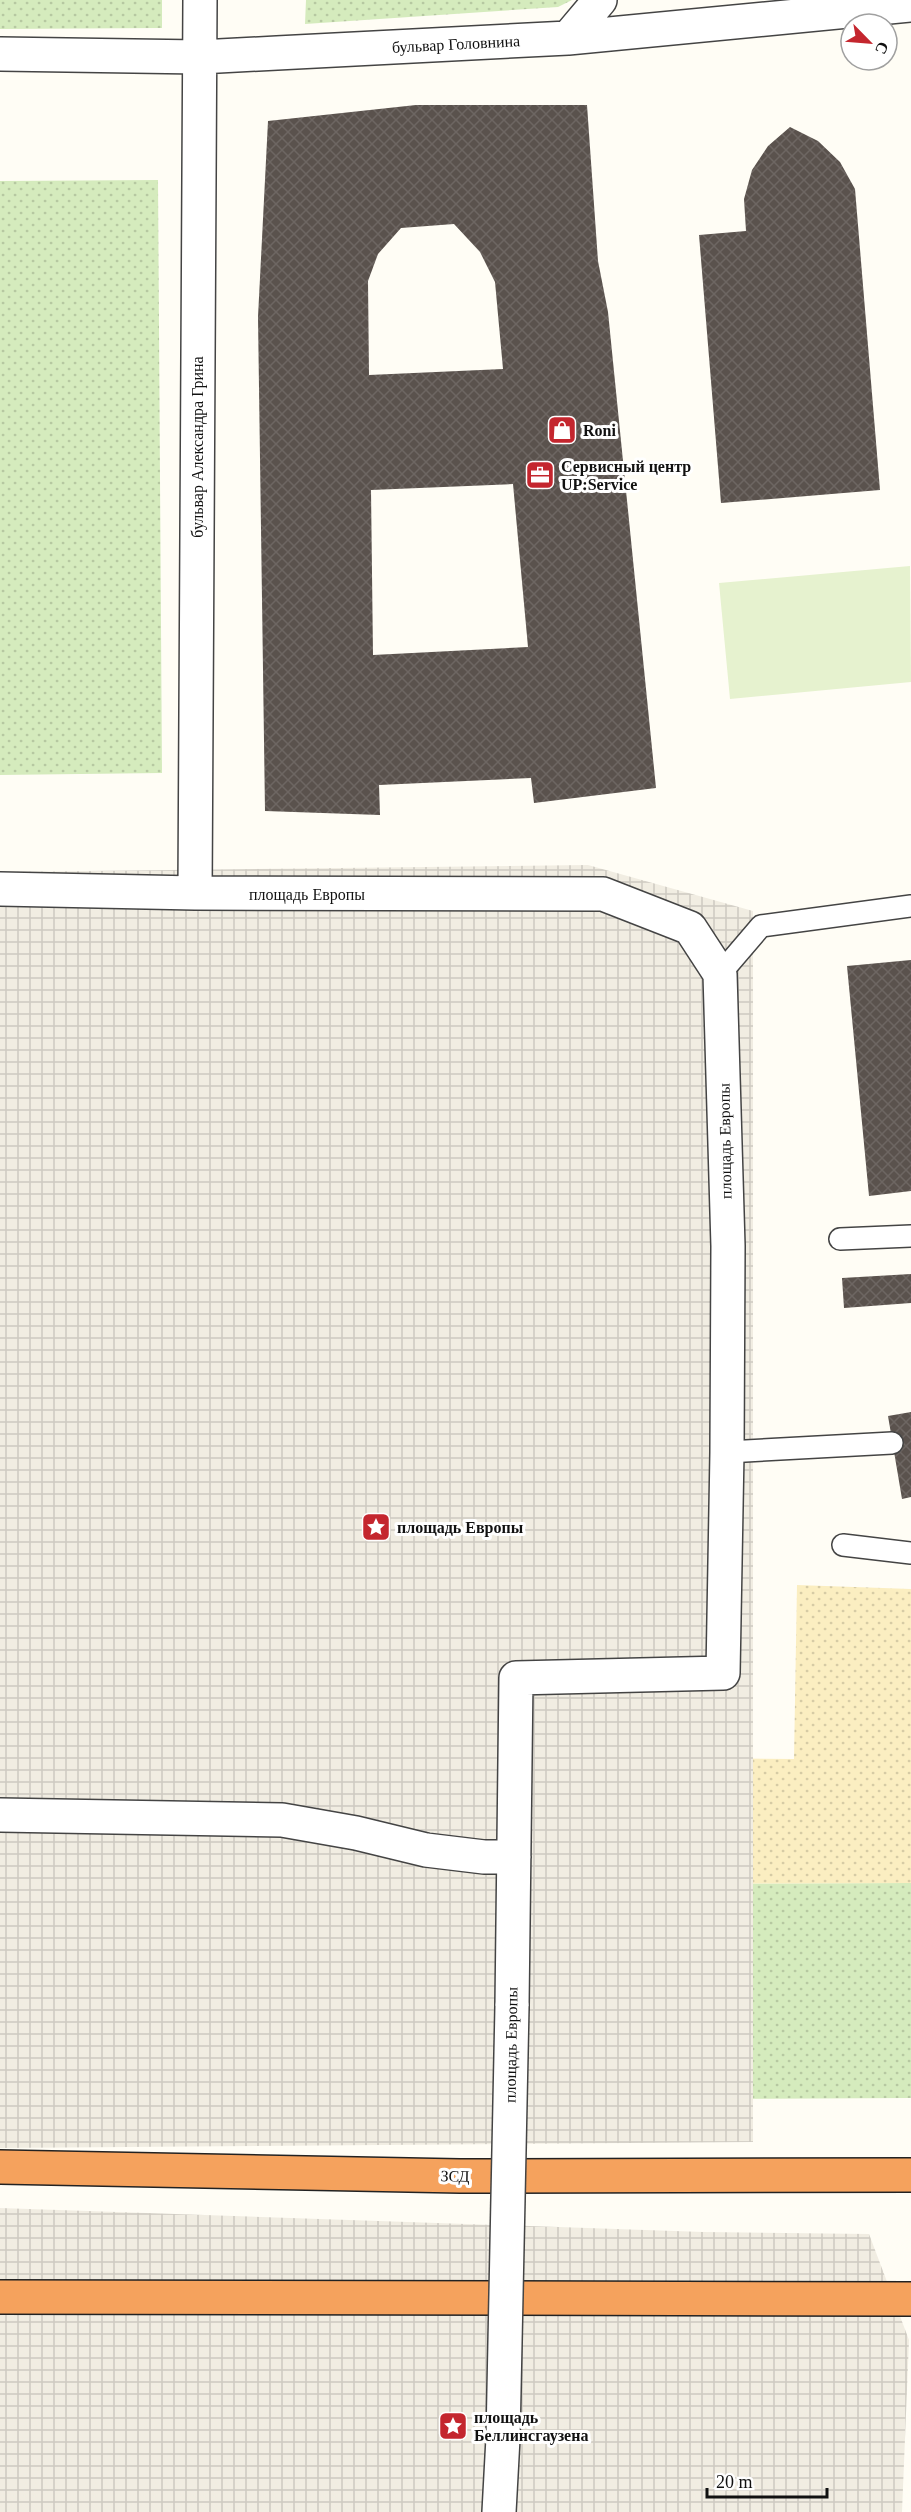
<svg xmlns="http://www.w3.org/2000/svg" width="911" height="2512" font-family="Georgia,serif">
	<defs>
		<pattern id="grass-dots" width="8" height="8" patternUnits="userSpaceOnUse" patternTransform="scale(1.5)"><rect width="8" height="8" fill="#d5ebbd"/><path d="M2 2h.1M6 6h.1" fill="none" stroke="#b6c8a1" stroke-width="1.8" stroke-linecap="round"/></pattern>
		<pattern id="sand-dots" width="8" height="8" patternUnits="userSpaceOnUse" patternTransform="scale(1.5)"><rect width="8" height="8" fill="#fbeec1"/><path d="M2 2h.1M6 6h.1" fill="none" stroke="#d6cba5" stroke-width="1.8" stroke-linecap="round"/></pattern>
		<pattern id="plaza-grid" width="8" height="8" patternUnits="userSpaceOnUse" patternTransform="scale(1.5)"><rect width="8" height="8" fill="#f1ede2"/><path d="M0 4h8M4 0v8" fill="none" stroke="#cecac1"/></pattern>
		<pattern id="building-cross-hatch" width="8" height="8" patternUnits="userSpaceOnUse" patternTransform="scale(1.5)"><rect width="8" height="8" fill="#5a524d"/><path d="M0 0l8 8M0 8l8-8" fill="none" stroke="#6d6662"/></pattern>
	</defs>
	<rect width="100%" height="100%" fill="#fffdf5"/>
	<path fill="url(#grass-dots)" d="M0,0H162V28L0,29Z
		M306,0H572L558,7L305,24Z
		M158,180L162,773L0,775V181Z
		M911,1883V2098L686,2099L637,1884Z"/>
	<path fill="url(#sand-dots)" d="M797,1585L911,1589V1883L559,1884L614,1757L794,1759Z"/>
	<path fill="#e6f2cf" d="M910,566L911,682L730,699L719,583Z"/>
	<path fill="url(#plaza-grid)" d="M588,865L753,911V2142L0,2148V872Z
		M0,2208L703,2232L869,2234L909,2340L902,2512H0Z"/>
	<path fill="url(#building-cross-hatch)" fill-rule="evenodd" d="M416,105H587L598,261L608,312L656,788L534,803L531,778L379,785L380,815L265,811L258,317L268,121ZM454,224L480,252L495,282L503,369L369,375L368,281L378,254L401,228ZM513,484L528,647L373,655L371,490Z
		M790,127L818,141L840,162L855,189L880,490L721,503L699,235L746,231L744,199L752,170L768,146Z
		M911,960V1191L869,1196L847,966Z
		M911,1274V1303L844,1308L842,1278Z
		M911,1412V1497L902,1499L888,1416Z"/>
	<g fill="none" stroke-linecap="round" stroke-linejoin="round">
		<g stroke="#444" stroke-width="24">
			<path id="lane" d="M720,974L761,926L911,906
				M840,1239L911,1236
				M727,1452L892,1443
				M843,1545L911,1553"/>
		</g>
		<g stroke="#444" stroke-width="36">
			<path id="street" d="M568,38L600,0
				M0,54L200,57L277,53L568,38L911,5
				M0,889L195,893L603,894L690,928L720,974L728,1246L727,1452L723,1673L516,1678L512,2006
				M195,893L200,0
				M0,1815L282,1820L356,1833L426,1850L484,1857H514
				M499,2512L503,2438"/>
		</g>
		<g stroke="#222" stroke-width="36">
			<path id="highway" d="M0,2167L460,2176L911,2175
				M0,2297L911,2299"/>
		</g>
		<use href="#lane" stroke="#fff" stroke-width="21"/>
		<use href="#street" stroke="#fff" stroke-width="33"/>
		<use href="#highway" stroke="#f5a25d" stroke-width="33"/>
		<g stroke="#444" stroke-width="36" stroke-linecap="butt">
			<path id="street-bridge" d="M503,2438L512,2006"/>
		</g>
		<use href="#street-bridge" stroke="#fff" stroke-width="33"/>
	</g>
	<defs>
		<g id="shop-square" transform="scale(1.5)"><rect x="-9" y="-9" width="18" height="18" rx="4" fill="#c4262e" stroke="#fff"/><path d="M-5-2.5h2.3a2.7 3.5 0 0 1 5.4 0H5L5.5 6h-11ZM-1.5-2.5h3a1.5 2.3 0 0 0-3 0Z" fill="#fff"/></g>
		<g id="office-square" transform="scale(1.5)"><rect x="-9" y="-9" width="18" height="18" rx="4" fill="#c4262e" stroke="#fff"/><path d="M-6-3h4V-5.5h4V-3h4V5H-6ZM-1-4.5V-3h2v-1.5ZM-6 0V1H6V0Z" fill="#fff"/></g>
		<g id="sight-square" transform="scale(1.5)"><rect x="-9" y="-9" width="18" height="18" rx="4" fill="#c4262e" stroke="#fff"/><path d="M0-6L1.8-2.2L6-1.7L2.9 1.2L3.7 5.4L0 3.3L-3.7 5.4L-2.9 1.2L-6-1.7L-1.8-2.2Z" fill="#fff"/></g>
	</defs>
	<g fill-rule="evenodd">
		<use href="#shop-square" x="562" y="430"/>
		<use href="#office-square" x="540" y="475"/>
		<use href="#sight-square" x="376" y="1527"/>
		<use href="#sight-square" x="453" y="2426"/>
	</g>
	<g text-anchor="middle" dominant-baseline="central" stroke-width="6" stroke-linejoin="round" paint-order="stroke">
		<g font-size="16" fill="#111" stroke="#fff">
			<text transform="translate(456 44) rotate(-3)">бульвар Головнина</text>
			<text transform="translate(197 447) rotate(-90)">бульвар Александра Грина</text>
			<text x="307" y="894">площадь Европы</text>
			<text transform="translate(725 1141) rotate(-91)">площадь Европы</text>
			<text transform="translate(511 2045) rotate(-89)">площадь Европы</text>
			<text transform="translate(455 2176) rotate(1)">ЗСД</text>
		</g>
		<g font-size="16" font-weight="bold" fill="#111" stroke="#fff" text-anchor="start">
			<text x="583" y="430">Roni</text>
			<text x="561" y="466">Сервисный центр<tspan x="561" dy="18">UP:Service</tspan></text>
			<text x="397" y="1527">площадь Европы</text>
			<text x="474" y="2417">площадь<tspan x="474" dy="18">Беллинсгаузена</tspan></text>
		</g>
	</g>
	<g transform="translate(869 42) rotate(115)"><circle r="28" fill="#ffffff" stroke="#a0a0a0" stroke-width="1.5"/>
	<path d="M0-4.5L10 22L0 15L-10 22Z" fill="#c4262e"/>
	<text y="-9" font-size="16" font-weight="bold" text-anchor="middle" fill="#111111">С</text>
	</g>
	<path d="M707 2488v9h120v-9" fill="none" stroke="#111111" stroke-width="3"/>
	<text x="716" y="2488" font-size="18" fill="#111111" stroke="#ffffff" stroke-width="4.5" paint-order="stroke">20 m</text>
</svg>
